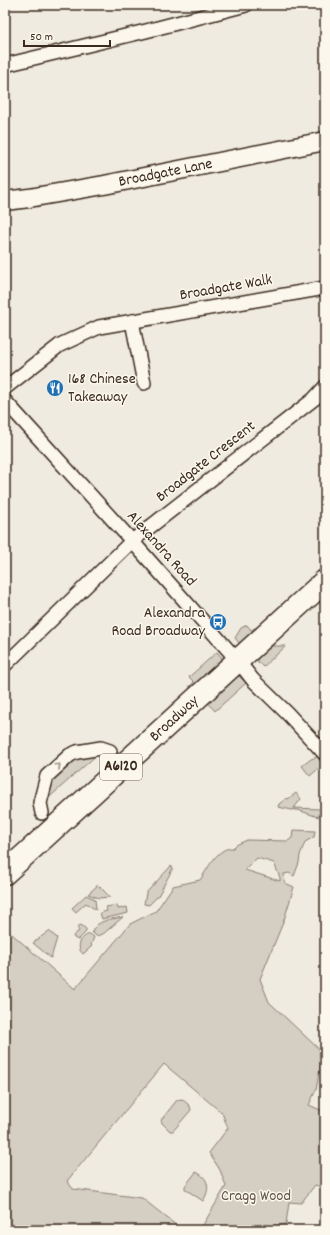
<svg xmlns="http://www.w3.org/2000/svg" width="330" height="1235" font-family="Dekko,sans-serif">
	<rect width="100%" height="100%" fill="#f0ebe0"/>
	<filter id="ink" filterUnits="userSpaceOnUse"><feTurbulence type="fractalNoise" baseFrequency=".025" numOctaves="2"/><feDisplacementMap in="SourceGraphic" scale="8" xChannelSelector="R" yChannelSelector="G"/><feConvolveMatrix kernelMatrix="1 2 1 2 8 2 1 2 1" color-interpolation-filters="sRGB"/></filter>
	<g filter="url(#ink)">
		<path fill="#d5cec3" stroke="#887c70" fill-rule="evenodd" d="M247,625L251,630L257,627L256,633L240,644L235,638L241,628Z
			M272,646H286L263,667L257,661C258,654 266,649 272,646Z
			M217,652L223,659V662L194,686L189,687L194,682L189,677Z
			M234,676H239L246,683L215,711L208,703L210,697Z
			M100,752L43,803L50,776C58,772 65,772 69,764L68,760Z
			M317,757L325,766V776L319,768L310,776L302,766L311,759Z
			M296,793L301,799L294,808L321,809L318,817L298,810H294V809L292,810L278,807L279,804L287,798L288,799Z
			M293,830L315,831L314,837L305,842L300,855L299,863L294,876L289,873L284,874L285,883L294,887L284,920L260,979L269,1002L323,1053L316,1090L309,1105L325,1112V1188L315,1185L301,1203L289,1202L286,1224L262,1228L261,1230H200L226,1186L220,1170L209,1153L228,1128L222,1113L164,1064L67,1181L73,1189L142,1198L182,1230H5V928L75,989L130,924L156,911L173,886L200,880C208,869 217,847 233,848L236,845L247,840L288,841L292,838ZM257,858L274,863L280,878V881L245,870Z
			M171,866L173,868L158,896L149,905L144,904L146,893Z
			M98,885L110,897L99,898L88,894Z
			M86,895L95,899L96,910L86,903L76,912L72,908Z
			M117,905L118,909L127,907L128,913L102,919L100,913L107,911L106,907Z
			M123,917L103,934L96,936L92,932C96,920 112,919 123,917Z
			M81,925L86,929V932L78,940L74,938L73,936L79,931L77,927Z
			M49,931L57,938L51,958L33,943Z
			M90,934L94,937L91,945L92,946L83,954C75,947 81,936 90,934Z
			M182,1099L190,1106L191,1110L173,1131H170L162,1123L161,1120L177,1100Z
			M196,1172C210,1178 210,1190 203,1201L185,1189V1186Z"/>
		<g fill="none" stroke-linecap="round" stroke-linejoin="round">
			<g stroke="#3b2a1e" stroke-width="16">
				<path id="street" d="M5,65L146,31L246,5
					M132,321L144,383
					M5,388L60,345L99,327L325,288
					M5,401L132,541L238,661L253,680L287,713L325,754
					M5,665L132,541L314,399L325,387
					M42,813L40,803L47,776L70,755L77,752L101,748L110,751"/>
			</g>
			<g stroke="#3b2a1e" stroke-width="21">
				<g id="secondary">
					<path id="s1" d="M5,201L29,198L104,185L325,141"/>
				</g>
			</g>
			<g stroke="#3b2a1e" stroke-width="25">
				<g id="highway">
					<path id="s2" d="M5,873L325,581"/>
				</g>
			</g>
			<use href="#street" stroke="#fbf7ec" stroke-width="13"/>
			<use href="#secondary" stroke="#fbf7ec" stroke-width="18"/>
			<use href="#highway" stroke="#fbf7ec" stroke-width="22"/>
		</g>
		<defs><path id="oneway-chevron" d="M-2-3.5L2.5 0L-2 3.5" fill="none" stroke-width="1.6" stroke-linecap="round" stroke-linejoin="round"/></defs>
		<use stroke="#9b9085" href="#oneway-chevron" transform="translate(58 766) rotate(-43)"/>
	</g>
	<defs>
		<g id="restaurant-disc" transform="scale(0.9)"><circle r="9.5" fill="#1f6fb2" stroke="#fbf7ec"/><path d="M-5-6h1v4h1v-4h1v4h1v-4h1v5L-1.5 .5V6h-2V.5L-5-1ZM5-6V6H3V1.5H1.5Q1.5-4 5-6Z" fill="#fff"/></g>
		<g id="bus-disc" transform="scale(0.9)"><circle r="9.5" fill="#1f6fb2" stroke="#fbf7ec"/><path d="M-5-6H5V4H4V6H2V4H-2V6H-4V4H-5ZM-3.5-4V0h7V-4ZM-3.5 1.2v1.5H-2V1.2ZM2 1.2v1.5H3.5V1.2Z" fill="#fff"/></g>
	</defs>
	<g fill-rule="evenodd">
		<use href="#restaurant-disc" x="55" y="388"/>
		<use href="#bus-disc" x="218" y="622"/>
	</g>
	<g text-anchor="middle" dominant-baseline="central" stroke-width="3" stroke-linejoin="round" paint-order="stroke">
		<rect fill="#fbf7ec" stroke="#75685c" stroke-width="1" x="100" y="754" width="42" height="26" rx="3"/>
		<g font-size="15" font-weight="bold" fill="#3b2a1e">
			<text x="121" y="767">A6120</text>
		</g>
		<g font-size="16" fill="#3b2a1e" stroke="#fbf7ec">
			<text stroke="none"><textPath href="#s1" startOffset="163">Broadgate Lane</textPath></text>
			<text transform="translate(226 288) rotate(-10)">Broadgate Walk</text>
			<text transform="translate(206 462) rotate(-38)">Broadgate Crescent</text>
			<text transform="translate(161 549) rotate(48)">Alexandra Road</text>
			<text stroke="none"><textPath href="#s2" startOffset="229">Broadway</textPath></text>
		</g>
		<g font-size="16" fill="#3b2a1e" stroke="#fbf7ec" text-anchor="start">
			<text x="68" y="379">168 Chinese<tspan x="68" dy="18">Takeaway</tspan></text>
			<text x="205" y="613" text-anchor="end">Alexandra<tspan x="205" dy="18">Road Broadway</tspan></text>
		</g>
		<g font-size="16" fill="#625347" stroke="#fbf7ec">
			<text x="256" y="1196">Cragg Wood</text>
		</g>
	</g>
	<rect width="330" height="1235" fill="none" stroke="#fbf7ec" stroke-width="20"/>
	<rect x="10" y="10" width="310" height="1215" fill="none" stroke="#3b2a1e" stroke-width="1.5" filter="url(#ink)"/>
	<path d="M24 40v6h86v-6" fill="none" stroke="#3b2a1e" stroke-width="2"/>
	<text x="30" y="40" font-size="12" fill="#3b2a1e" stroke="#fbf7ec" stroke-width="3" paint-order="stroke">50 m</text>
</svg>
